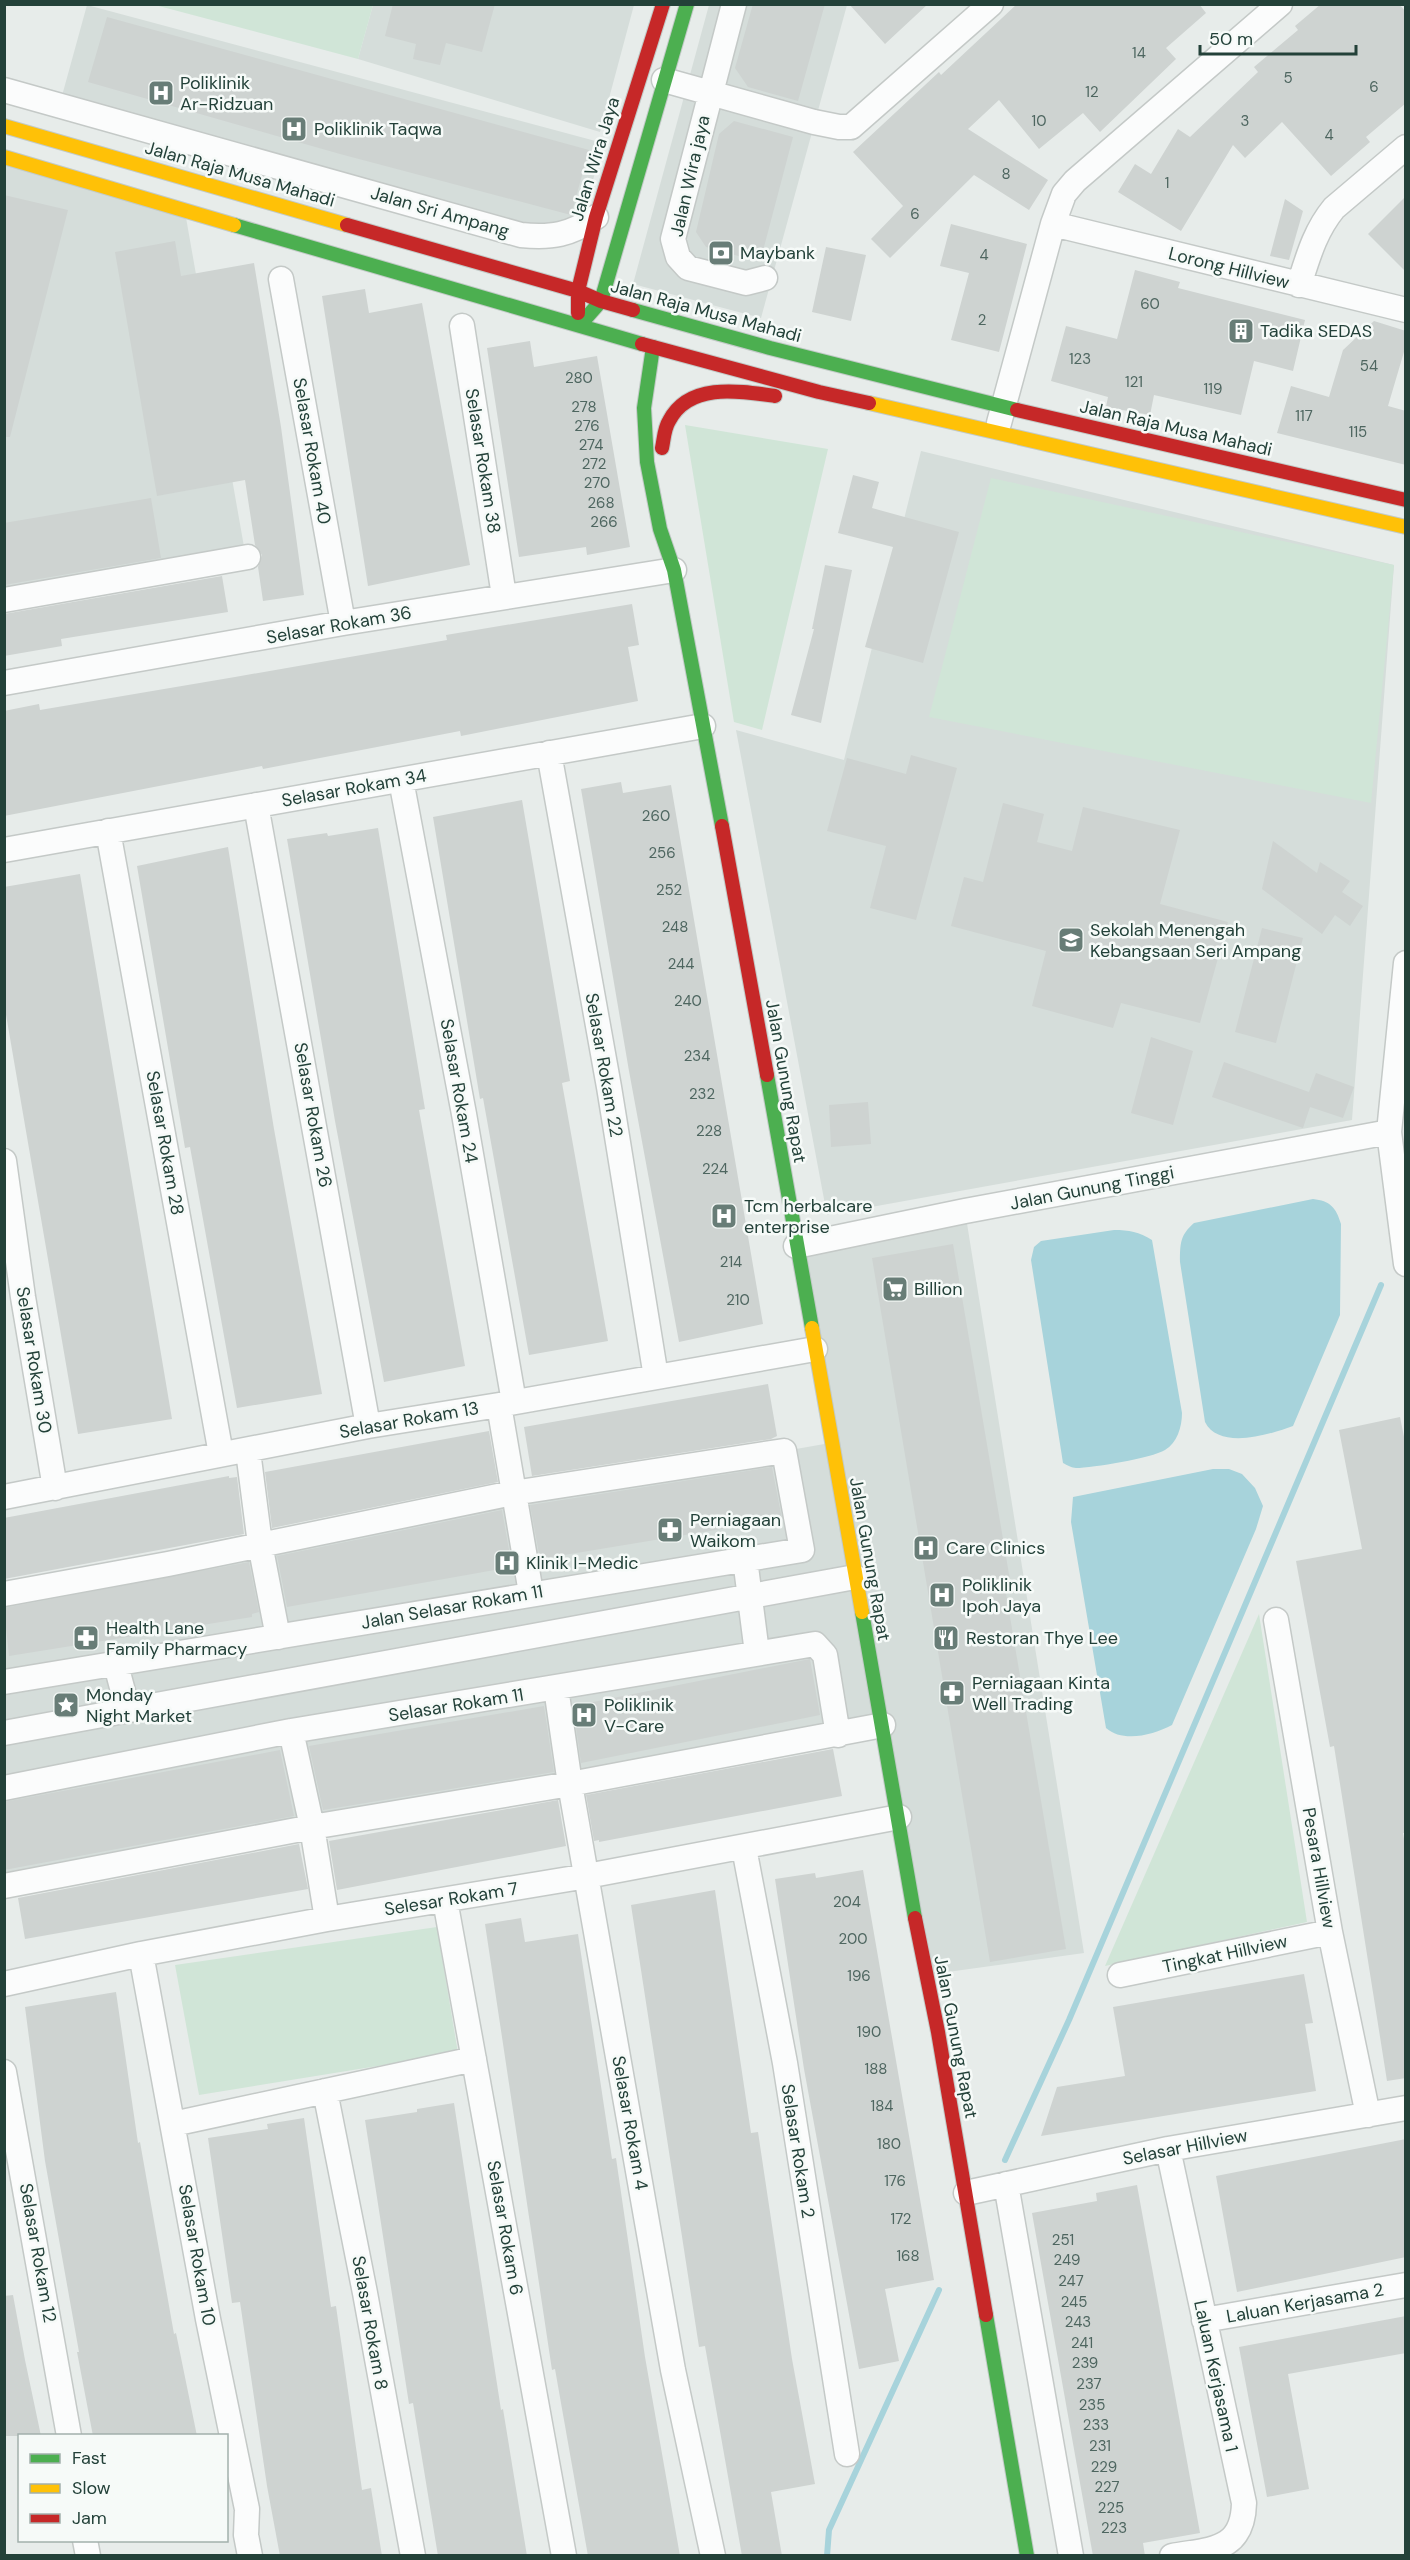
<svg xmlns="http://www.w3.org/2000/svg" width="1410" height="2560" font-family="'DM Sans',sans-serif">
	<rect width="100%" height="100%" fill="#e7ecea"/>
	<path fill="#d5ddda" d="M87,5L603,143L576,243L60,103Z
		M373,5H634L600,132L358,59Z
		M709,5H847L761,318L633,284Z
		M5,159L185,212L246,558L5,601Z
		M921,451L1394,565L1352,1120L827,1215L736,730L844,760Z
		M965,1211L1084,1953L926,1975L882,1722L5,1885V1590L830,1443L796,1247Z"/>
	<path fill="#d0e5d7" d="M155,5H373L358,59Z
		M685,425L828,449L762,730L734,722Z
		M991,478L1394,565L1371,803L929,717Z
		M1259,1614L1307,1922L1105,1966Z
		M437,1927L458,2053L199,2095L175,1965Z"/>
	<path fill="#a7d3db" d="M1313,1199C1330,1201 1336,1207 1341,1224L1340,1315L1293,1426C1269,1435 1219,1450 1205,1422L1180,1262C1180,1244 1180,1235 1194,1223Z
		M1114,1230C1129,1230 1139,1232 1152,1240L1182,1413C1182,1427 1177,1443 1165,1450C1152,1458 1092,1468 1076,1468C1072,1468 1067,1465 1063,1463L1031,1260L1034,1247L1041,1241Z
		M1213,1469H1229L1242,1474L1255,1488L1263,1506L1256,1529L1172,1725C1153,1735 1123,1743 1106,1728L1071,1522L1073,1497Z"/>
	<g fill="none" stroke-linecap="round" stroke-linejoin="round">
		<path stroke="#a7d3db" stroke-width="6" d="M1005,2160L1069,2020L1381,1285
			M827,2556L829,2530L939,2290"/>
	</g>
	<path fill="#ced3d1" d="M393,4H495L482,52L446,43L440,65L413,59L416,44L385,36Z
		M753,4H825L798,101L748,87L735,68Z
		M849,4H928L885,44Z
		M1017,4H1199L1206,13L1166,48L1176,59L1100,132L1083,113L1039,149L999,100L968,129L1048,180L1029,210L974,175L890,258L871,239L903,206L853,152L939,72L941,75Z
		M1321,4H1399L1406,12V103L1366,137L1370,142L1331,176L1282,122L1245,158L1233,145L1181,231L1118,192L1135,164L1151,174L1178,129L1190,137L1258,72L1254,67L1298,30L1295,26Z
		M107,17L589,150L571,215L340,154L88,82Z
		M734,121L793,137L760,262L706,247L696,232L719,134Z
		M4,195L68,210L10,437H4Z
		M1406,196V272L1368,234Z
		M1285,199L1303,211L1289,260L1270,256Z
		M951,224L1027,244L999,352L951,340L969,273L940,266Z
		M175,241L181,276L254,263L281,427L304,595L263,601L258,567L262,555L255,545L245,480L157,496L115,252Z
		M826,247L866,255L851,321L812,312Z
		M1135,270L1180,282L1178,288L1305,320L1293,371L1254,361L1241,415L1154,395L1150,415L1106,407L1108,397L1051,381L1066,326L1117,339Z
		M365,289L369,313L422,303L470,565L368,586L322,296Z
		M1374,321L1406,331V345L1388,406L1406,411V465L1277,433L1291,386L1329,397L1343,350Z
		M530,341L534,367L597,356L630,547L587,555L586,547L519,557L487,348Z
		M853,475L879,482L872,508L959,532L923,663L865,647L893,547L838,533Z
		M151,498L161,558L4,585V523Z
		M825,565L852,570L821,723L791,715L814,629H812Z
		M222,576L228,612L61,639L62,646L4,656V614Z
		M632,604L639,645L628,647L638,701L461,736L460,731L263,769L262,766L4,816V711L39,704L40,710L235,677L447,640L446,635Z
		M911,755L957,768L916,920L870,908L886,846L827,831L847,758L906,774Z
		M621,782L623,793L671,785L763,1324L679,1342L629,1071L581,789Z
		M522,800L570,1081L562,1083L608,1341L529,1355L483,1098L480,1099L433,817Z
		M1003,803L1044,814L1037,842L1072,851L1083,807L1180,830L1160,904L1228,922L1200,1023L1121,1003L1113,1028L1032,1006L1046,951L951,926L964,877L983,882Z
		M378,828L425,1109L419,1110L465,1366L384,1382L335,1121L287,839L327,833L328,836Z
		M1273,841L1317,873L1320,862L1350,881L1342,892L1363,906L1350,926L1335,915L1322,934L1262,889Z
		M228,847L274,1129L322,1394L237,1408L190,1147L185,1148L137,866Z
		M80,874L172,1419L78,1434L4,1003V887Z
		M1262,928L1303,938L1276,1043L1235,1032Z
		M1151,1037L1193,1051L1173,1125L1131,1113Z
		M1224,1062L1309,1092L1316,1073L1354,1087L1343,1118L1310,1107L1303,1128L1212,1097Z
		M868,1102L871,1144L831,1147L829,1105Z
		M953,1244L1012,1592L1006,1593L1066,1949L990,1962L872,1258Z
		M768,1384L777,1436L771,1439L532,1476L524,1427Z
		M1400,1417L1406,1447V1833H1403L1406,1850V2078L1387,2081L1334,1746L1330,1747L1296,1561L1362,1549L1339,1430Z
		M489,1431L498,1482L272,1528L265,1472Z
		M772,1467L782,1519L540,1559L530,1505Z
		M229,1476V1478L237,1477L244,1534L4,1579V1518Z
		M502,1510L512,1567L287,1607L277,1556Z
		M249,1562L259,1612L252,1614V1617L9,1656L4,1608Z
		M810,1659L820,1715L581,1763L573,1706Z
		M544,1706L554,1772L323,1810L309,1746Z
		M833,1749L842,1796L599,1842V1840L594,1841L586,1795Z
		M280,1750L294,1816L4,1870V1802Z
		M558,1800L566,1846L337,1890L329,1841Z
		M299,1844L308,1889L25,1939L18,1898Z
		M863,1870L934,2280L885,2289L899,2361L859,2369L804,2069L775,1879L815,1873L816,1878Z
		M715,1890L751,2133L758,2132L792,2359L815,2484L771,2492L782,2556H742L705,2346L699,2347L631,1905Z
		M521,1918L525,1942L578,1934L612,2159L616,2158L645,2357L680,2556H588L555,2369L552,2370L485,1924Z
		M1304,1974L1313,2023L1305,2024L1316,2091L1041,2136L1057,2087L1125,2076L1113,2007Z
		M116,1992L138,2143L140,2142L174,2334L176,2333L197,2436H93L77,2352H79L45,2161L25,2007Z
		M454,2103L501,2410L503,2409L527,2556H438L413,2403L409,2404L365,2120L417,2112V2109Z
		M304,2118L331,2307L336,2306L362,2490L371,2488L382,2556H280L267,2486L240,2302L232,2303L208,2138L268,2129L267,2124Z
		M1406,2139V2257L1237,2292L1216,2176Z
		M1137,2185L1200,2533L1143,2543L1145,2556H1093L1032,2213L1097,2201L1096,2193Z
		M13,2295L25,2360L41,2436H4V2296Z
		M1406,2316V2353L1288,2374L1309,2489L1267,2497L1239,2347Z"/>
	<g fill="none" stroke-linecap="round" stroke-linejoin="round">
		<g stroke="#c4c9c7" stroke-width="27">
			<path id="street" d="M734,4L673,239L678,257L688,268L746,283L765,278
				M664,80L814,122L839,127H851L991,4
				M4,90L521,235C552,238 570,235 596,217
				M1053,224L1406,310
				M281,279L343,623
				M1299,285C1308,257 1315,231 1334,208L1406,147
				M462,326L504,596
				M999,423L1053,224L1064,194L1075,181L1280,4
				M4,600L248,557
				M4,683L343,623L674,570
				M549,753L609,1087L656,1377
				M401,780L464,1114L514,1402
				M256,805L368,1426
				M108,831L221,1454
				M4,850L703,726
				M1406,963L1389,1132L1406,1264
				M4,1161L23,1297L55,1488
				M796,1246L965,1211L1389,1132
				M499,1405L531,1593
				M248,1451L260,1544L278,1637
				M4,1497L368,1426L499,1405L815,1349
				M745,1559L757,1653
				M4,1594L168,1564L513,1493L784,1451L802,1550L4,1682
				M1276,1620L1330,1932L1368,2115
				M116,1665L128,1710
				M556,1688L570,1784L673,2370L713,2556
				M291,1731L312,1827L327,1919
				M4,1733L855,1577
				M4,1788L291,1731L815,1644L825,1655L838,1735
				M744,1848L785,2063L847,2454
				M4,1886L312,1827L570,1784L883,1725
				M445,1900L564,2556
				M141,1954L208,2319L247,2509L246,2535L250,2556
				M1120,1975L1330,1932
				M4,1984L141,1954L327,1919L587,1876L899,1817
				M4,2072L69,2436
				M325,2091L365,2293L413,2556
				M173,2124L474,2059
				M1168,2149L1244,2503C1243,2552 1210,2549 1172,2556
				M1006,2184L1071,2556
				M966,2193L1168,2149L1406,2108
				M1204,2320L1406,2285
				M85,2540L88,2556"/>
		</g>
		<g stroke="#c2cac7" stroke-width="16">
			<path id="fast" d="M234,225L642,344
				M633,310L770,348L1017,410
				M586,318L601,301L687,4
				M653,347L644,408L647,462L660,529L674,570L722,826
				M767,1075L812,1328
				M862,1612L915,1918
				M986,2315L1027,2556"/>
		</g>
		<g stroke="#c2cac7" stroke-width="16">
			<path id="slow" d="M4,126L347,225
				M4,157L234,225
				M869,403L1406,527
				M812,1328L862,1612"/>
		</g>
		<g stroke="#c2cac7" stroke-width="16">
			<path id="jam" d="M347,225L578,291L601,301L633,310
				M578,313V291L596,217L663,4
				M642,344L819,392L869,403
				M1017,410L1406,500
				M662,448C664,439 664,429 669,421C689,382 740,391 775,396
				M722,826L767,1075
				M915,1918L938,2032L986,2315"/>
		</g>
		<use href="#street" stroke="#fbfcfc" stroke-width="24"/>
		<use href="#fast" stroke="#4caf50" stroke-width="14"/>
		<use href="#slow" stroke="#ffc107" stroke-width="14"/>
		<use href="#jam" stroke="#c62828" stroke-width="14"/>
	</g>
	<defs>
		<g id="hospital-square" transform="scale(1.35)"><rect x="-9" y="-9" width="18" height="18" rx="4" fill="#687d77" stroke="#f6faf8"/><path d="M-5-5h3v3.5h4V-5h3V5h-3V1.5h-4V5h-3Z" fill="#fff"/></g>
		<g id="bank-square" transform="scale(1.35)"><rect x="-9" y="-9" width="18" height="18" rx="4" fill="#687d77" stroke="#f6faf8"/><path d="M-6-4H6V4H-6ZM0-2.3a2.3 2.3 0 1 0 0 4.6a2.3 2.3 0 1 0 0-4.6Z" fill="#fff"/></g>
		<g id="building-square" transform="scale(1.35)"><rect x="-9" y="-9" width="18" height="18" rx="4" fill="#687d77" stroke="#f6faf8"/><path d="M-4-6H4V6H1V3H-1V6H-4ZM-2.5-4.3h1.7v1.8h-1.7ZM.8-4.3h1.7v1.8H.8ZM-2.5-1h1.7V.8h-1.7ZM.8-1h1.7V.8H.8Z" fill="#fff"/></g>
		<g id="school-square" transform="scale(1.35)"><rect x="-9" y="-9" width="18" height="18" rx="4" fill="#687d77" stroke="#f6faf8"/><path d="M0-5L7-2L0 1L-7-2ZM-4 1L0 2.5L4 1V4Q0 6-4 4Z" fill="#fff"/></g>
		<g id="supermarket-square" transform="scale(1.35)"><rect x="-9" y="-9" width="18" height="18" rx="4" fill="#687d77" stroke="#f6faf8"/><path d="M-6-5.5h2.5l.6 2H6L4.5 2H-2.5L-4.4-4H-6ZM-1.5 3.2a1.3 1.3 0 1 0 .1 0ZM3 3.2a1.3 1.3 0 1 0 .1 0Z" fill="#fff"/></g>
		<g id="pharmacy-square" transform="scale(1.35)"><rect x="-9" y="-9" width="18" height="18" rx="4" fill="#687d77" stroke="#f6faf8"/><path d="M-2-6h4v4h4v4h-4v4h-4v-4h-4v-4h4Z" fill="#fff"/></g>
		<g id="restaurant-square" transform="scale(1.35)"><rect x="-9" y="-9" width="18" height="18" rx="4" fill="#687d77" stroke="#f6faf8"/><path d="M-5-6h1v4h1v-4h1v4h1v-4h1v5L-1.5 .5V6h-2V.5L-5-1ZM5-6V6H3V1.5H1.5Q1.5-4 5-6Z" fill="#fff"/></g>
		<g id="sight-square" transform="scale(1.35)"><rect x="-9" y="-9" width="18" height="18" rx="4" fill="#687d77" stroke="#f6faf8"/><path d="M0-6L1.8-2.2L6-1.7L2.9 1.2L3.7 5.4L0 3.3L-3.7 5.4L-2.9 1.2L-6-1.7L-1.8-2.2Z" fill="#fff"/></g>
	</defs>
	<g fill-rule="evenodd">
		<use href="#hospital-square" x="161" y="93"/>
		<use href="#hospital-square" x="294" y="129"/>
		<use href="#bank-square" x="721" y="253"/>
		<use href="#building-square" x="1241" y="331"/>
		<use href="#school-square" x="1071" y="940"/>
		<use href="#hospital-square" x="724" y="1216"/>
		<use href="#supermarket-square" x="895" y="1289"/>
		<use href="#pharmacy-square" x="670" y="1530"/>
		<use href="#hospital-square" x="926" y="1548"/>
		<use href="#hospital-square" x="507" y="1563"/>
		<use href="#hospital-square" x="942" y="1595"/>
		<use href="#pharmacy-square" x="86" y="1638"/>
		<use href="#restaurant-square" x="946" y="1638"/>
		<use href="#pharmacy-square" x="952" y="1693"/>
		<use href="#sight-square" x="66" y="1705"/>
		<use href="#hospital-square" x="584" y="1715"/>
	</g>
	<g text-anchor="middle" dominant-baseline="central" stroke-width="5" stroke-linejoin="round" paint-order="stroke">
		<g font-size="15" fill="#4e6660">
			<text x="1139" y="53">14</text>
			<text x="1288" y="78">5</text>
			<text x="1374" y="87">6</text>
			<text x="1092" y="92">12</text>
			<text x="1039" y="121">10</text>
			<text x="1245" y="121">3</text>
			<text x="1329" y="135">4</text>
			<text x="1006" y="174">8</text>
			<text x="1167" y="183">1</text>
			<text x="915" y="214">6</text>
			<text x="984" y="255">4</text>
			<text x="1150" y="304">60</text>
			<text x="982" y="320">2</text>
			<text x="1080" y="359">123</text>
			<text x="1369" y="366">54</text>
			<text x="579" y="378">280</text>
			<text x="1134" y="382">121</text>
			<text x="1213" y="389">119</text>
			<text x="584" y="407">278</text>
			<text x="1304" y="416">117</text>
			<text x="587" y="426">276</text>
			<text x="1358" y="432">115</text>
			<text x="591" y="445">274</text>
			<text x="594" y="464">272</text>
			<text x="597" y="483">270</text>
			<text x="601" y="503">268</text>
			<text x="604" y="522">266</text>
			<text x="656" y="816">260</text>
			<text x="662" y="853">256</text>
			<text x="669" y="890">252</text>
			<text x="675" y="927">248</text>
			<text x="681" y="964">244</text>
			<text x="688" y="1001">240</text>
			<text x="697" y="1056">234</text>
			<text x="702" y="1094">232</text>
			<text x="709" y="1131">228</text>
			<text x="715" y="1169">224</text>
			<text x="731" y="1262">214</text>
			<text x="738" y="1300">210</text>
			<text x="847" y="1902">204</text>
			<text x="853" y="1939">200</text>
			<text x="859" y="1976">196</text>
			<text x="869" y="2032">190</text>
			<text x="876" y="2069">188</text>
			<text x="882" y="2106">184</text>
			<text x="889" y="2144">180</text>
			<text x="895" y="2181">176</text>
			<text x="901" y="2219">172</text>
			<text x="1063" y="2240">251</text>
			<text x="908" y="2256">168</text>
			<text x="1067" y="2260">249</text>
			<text x="1071" y="2281">247</text>
			<text x="1074" y="2302">245</text>
			<text x="1078" y="2322">243</text>
			<text x="1082" y="2343">241</text>
			<text x="1085" y="2363">239</text>
			<text x="1089" y="2384">237</text>
			<text x="1092" y="2405">235</text>
			<text x="1096" y="2425">233</text>
			<text x="1100" y="2446">231</text>
			<text x="1104" y="2467">229</text>
			<text x="1107" y="2487">227</text>
			<text x="1111" y="2508">225</text>
			<text x="1114" y="2528">223</text>
		</g>
		<g font-size="18" fill="#234139" stroke="#f6faf8" text-anchor="start">
			<text x="180" y="83">Poliklinik<tspan x="180" dy="21">Ar-Ridzuan</tspan></text>
			<text x="314" y="129">Poliklinik Taqwa</text>
			<text x="740" y="253">Maybank</text>
			<text x="1260" y="331">Tadika SEDAS</text>
			<text x="1090" y="930">Sekolah Menengah<tspan x="1090" dy="21">Kebangsaan Seri Ampang</tspan></text>
			<text x="744" y="1206">Tcm herbalcare<tspan x="744" dy="21">enterprise</tspan></text>
			<text x="914" y="1289">Billion</text>
			<text x="690" y="1520">Perniagaan<tspan x="690" dy="21">Waikom</tspan></text>
			<text x="946" y="1548">Care Clinics</text>
			<text x="526" y="1563">Klinik I-Medic</text>
			<text x="962" y="1585">Poliklinik<tspan x="962" dy="21">Ipoh Jaya</tspan></text>
			<text x="106" y="1628">Health Lane<tspan x="106" dy="21">Family Pharmacy</tspan></text>
			<text x="966" y="1638">Restoran Thye Lee</text>
			<text x="972" y="1683">Perniagaan Kinta<tspan x="972" dy="21">Well Trading</tspan></text>
			<text x="86" y="1695">Monday<tspan x="86" dy="21">Night Market</tspan></text>
			<text x="604" y="1705">Poliklinik<tspan x="604" dy="21">V-Care</tspan></text>
		</g>
		<g font-size="18" fill="#234139" stroke="#f6faf8">
			<text transform="translate(595 159) rotate(-73)">Jalan Wira Jaya</text>
			<text transform="translate(240 174) rotate(16)">Jalan Raja Musa Mahadi</text>
			<text transform="translate(690 176) rotate(-77)">Jalan Wira jaya</text>
			<text transform="translate(440 212) rotate(16)">Jalan Sri Ampang</text>
			<text transform="translate(1229 268) rotate(14)">Lorong Hillview</text>
			<text transform="translate(706 311) rotate(15)">Jalan Raja Musa Mahadi</text>
			<text transform="translate(1176 428) rotate(13)">Jalan Raja Musa Mahadi</text>
			<text transform="translate(312 451) rotate(80)">Selasar Rokam 40</text>
			<text transform="translate(483 461) rotate(81)">Selasar Rokam 38</text>
			<text transform="translate(339 625) rotate(-10)">Selasar Rokam 36</text>
			<text transform="translate(354 788) rotate(-10)">Selasar Rokam 34</text>
			<text transform="translate(604 1065) rotate(80)">Selasar Rokam 22</text>
			<text transform="translate(786 1081) rotate(80)">Jalan Gunung Rapat</text>
			<text transform="translate(459 1091) rotate(80)">Selasar Rokam 24</text>
			<text transform="translate(313 1115) rotate(80)">Selasar Rokam 26</text>
			<text transform="translate(165 1143) rotate(80)">Selasar Rokam 28</text>
			<text transform="translate(1092 1188) rotate(-11)">Jalan Gunung Tinggi</text>
			<text transform="translate(34 1360) rotate(81)">Selasar Rokam 30</text>
			<text transform="translate(409 1420) rotate(-10)">Selasar Rokam 13</text>
			<text transform="translate(870 1559) rotate(80)">Jalan Gunung Rapat</text>
			<text transform="translate(452 1607) rotate(-10)">Jalan Selasar Rokam 11</text>
			<text transform="translate(456 1705) rotate(-9)">Selasar Rokam 11</text>
			<text transform="translate(1319 1868) rotate(80)">Pesara Hillview</text>
			<text transform="translate(451 1899) rotate(-9)">Selesar Rokam 7</text>
			<text transform="translate(1225 1954) rotate(-12)">Tingkat Hillview</text>
			<text transform="translate(956 2037) rotate(79)">Jalan Gunung Rapat</text>
			<text transform="translate(630 2123) rotate(80)">Selasar Rokam 4</text>
			<text transform="translate(1185 2147) rotate(-11)">Selasar Hillview</text>
			<text transform="translate(798 2151) rotate(81)">Selasar Rokam 2</text>
			<text transform="translate(505 2228) rotate(80)">Selasar Rokam 6</text>
			<text transform="translate(38 2253) rotate(80)">Selasar Rokam 12</text>
			<text transform="translate(197 2255) rotate(80)">Selasar Rokam 10</text>
			<text transform="translate(1305 2303) rotate(-10)">Laluan Kerjasama 2</text>
			<text transform="translate(370 2323) rotate(80)">Selasar Rokam 8</text>
			<text transform="translate(1216 2376) rotate(78)">Laluan Kerjasama 1</text>
		</g>
	</g>
	<rect width="1410" height="2560" fill="none" stroke="#234139" stroke-width="12"/>
	<rect x="18" y="2434" width="210" height="108" fill="#f6faf8" stroke="#a2b0ac" stroke-width="1.5"/>
	<rect x="30" y="2454" width="30" height="9" fill="#4caf50" stroke="#a2b0ac" stroke-width="1.5"/>
	<text x="72" y="2464" font-size="18" fill="#234139">Fast</text>
	<rect x="30" y="2484" width="30" height="9" fill="#ffc107" stroke="#a2b0ac" stroke-width="1.5"/>
	<text x="72" y="2494" font-size="18" fill="#234139">Slow</text>
	<rect x="30" y="2514" width="30" height="9" fill="#c62828" stroke="#a2b0ac" stroke-width="1.5"/>
	<text x="72" y="2524" font-size="18" fill="#234139">Jam</text>
	<path d="M1200 45v9h156v-9" fill="none" stroke="#234139" stroke-width="3"/>
	<text x="1209" y="45" font-size="18" fill="#234139" stroke="#f6faf8" stroke-width="4.5" paint-order="stroke">50 m</text>
</svg>
